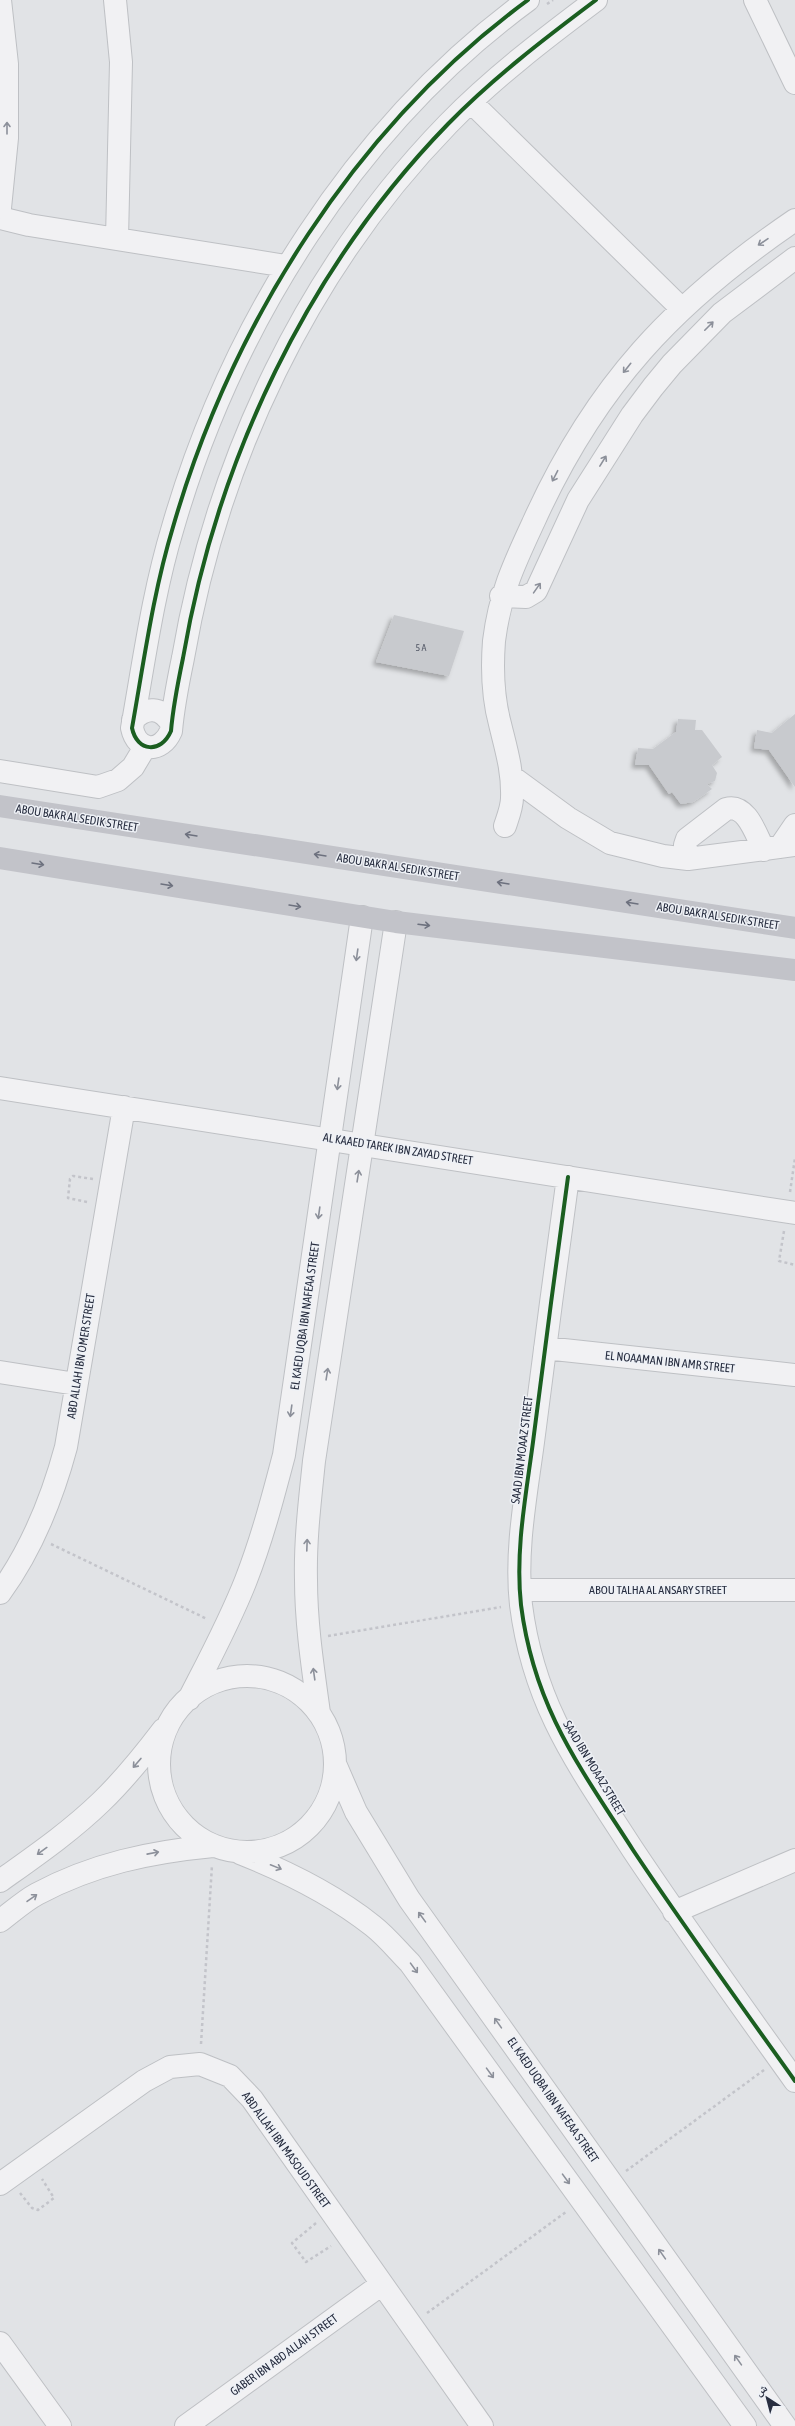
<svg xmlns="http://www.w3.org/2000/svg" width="795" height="2426" font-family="'Asap Condensed','Noto Naskh Arabic',sans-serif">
	<defs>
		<filter id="shadow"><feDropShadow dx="-3.5" dy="3.5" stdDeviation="2" flood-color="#0004"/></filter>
	</defs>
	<rect width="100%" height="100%" fill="#e1e3e6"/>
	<path fill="#c8cace" filter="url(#shadow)" d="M394,615L464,631L449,676L376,662Z
		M795,714V787L769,750L754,748L757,730L772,733Z
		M678,719L696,720L695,730H702L722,757L712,765L717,773L715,781L707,784L712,789L693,802L681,804L672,792L669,794L649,765H635L638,748L653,749L676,732Z"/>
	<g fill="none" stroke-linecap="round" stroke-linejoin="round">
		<g stroke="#bec0c4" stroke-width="24">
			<path id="minor" d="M115,0L121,62L117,239
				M528,0C356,126 232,323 173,527C153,593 144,661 132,728C137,752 161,754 171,731C173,707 178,682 183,658C217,460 307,269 448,124C493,78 544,39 596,0
				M755,0L795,83
				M471,102L681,308
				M0,218L29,225L286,266
				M501,596L526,597L536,591L578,500L632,415L653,387L672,364L722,313L795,258
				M133,720C146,706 161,707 171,723
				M0,771L98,787L118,780L133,767L145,747
				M512,777L568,818L610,843L663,856L688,859L795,845
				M505,826C508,817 512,807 512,798C513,771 506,749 500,724C493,698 492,667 494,641C500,593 514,564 534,521C595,386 673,303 795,220
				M780,847L795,825
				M688,859L685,845L687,839L726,809C747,803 756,835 764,850
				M0,1088L795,1213
				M568,1177C556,1265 544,1354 533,1442C526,1495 515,1551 521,1605C534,1707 579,1766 633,1850C685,1928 740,2004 795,2081
				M545,1348L795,1375
				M0,1372L76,1384
				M520,1590H795
				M0,1593C32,1549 52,1499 66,1447L124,1107
				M674,1912L795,1860
				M0,2184L144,2081L170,2067L200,2064L230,2076L252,2099L482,2426
				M0,2343L60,2426
				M186,2426L382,2284"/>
		</g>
		<g stroke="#bec0c4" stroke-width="24">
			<path id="tertiary" d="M0,208L7,138V64L0,0
				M159 1764a88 88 0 1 1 176 0a88 88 0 1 1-176 0Z
				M189,1699C209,1660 230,1621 246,1580C262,1539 273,1497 284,1455L362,917
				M319,1713C313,1669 306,1624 306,1580C305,1540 310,1500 314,1461L396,922
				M336,1766L356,1812L409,1899L785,2426
				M240,1853C288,1872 333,1894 373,1926C387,1937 398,1951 410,1963L745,2426
				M0,1881C35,1856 70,1832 101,1802C124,1780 144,1755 163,1730
				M0,1921C12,1912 24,1901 37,1894C93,1864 150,1852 213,1846"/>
		</g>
		<path stroke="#c3c4ca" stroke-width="2.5" stroke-dasharray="3 3" stroke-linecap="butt" d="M547,4L553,0
			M790,1192L795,1158
			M87,1202L68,1198L70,1179L73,1176L93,1179
			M784,1231L779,1261L795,1265
			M51,1544L207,1619
			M328,1636L501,1607
			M201,2044L212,1865
			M626,2171L764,2070
			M20,2193L32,2208L38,2210L54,2198L42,2179
			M316,2223L292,2243L306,2262L331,2246
			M427,2313L566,2212"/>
		<use href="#minor" stroke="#f1f1f3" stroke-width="22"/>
		<use href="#tertiary" stroke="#f1f1f3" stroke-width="22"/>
		<path stroke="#c2c3c9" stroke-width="22" d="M0,806L795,928
			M0,858L396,922L795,970"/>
		<g stroke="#eef1f6" stroke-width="6">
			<path id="cycleway" d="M528,0C356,126 232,323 173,527C153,593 144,661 132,728C137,752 161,754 171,731C173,707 178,682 183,658C217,460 307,269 448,124C493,78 544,39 596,0
				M568,1177C556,1265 544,1354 533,1442C526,1495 515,1551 521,1605C534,1707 579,1766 633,1850C685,1928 740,2004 795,2081"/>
		</g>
		<use href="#cycleway" stroke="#1b5e20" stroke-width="4"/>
	</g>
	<defs><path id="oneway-shaft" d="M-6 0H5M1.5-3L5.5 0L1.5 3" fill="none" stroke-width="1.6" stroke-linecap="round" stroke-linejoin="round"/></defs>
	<g stroke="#8c909a">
		<use href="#oneway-shaft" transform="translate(7 128) rotate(-90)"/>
		<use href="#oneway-shaft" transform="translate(763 242) rotate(146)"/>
		<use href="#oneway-shaft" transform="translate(709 326) rotate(-45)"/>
		<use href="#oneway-shaft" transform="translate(627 368) rotate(129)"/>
		<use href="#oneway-shaft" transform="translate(603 461) rotate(-58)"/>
		<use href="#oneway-shaft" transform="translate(555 476) rotate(117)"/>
		<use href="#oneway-shaft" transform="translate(537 588) rotate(-55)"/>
		<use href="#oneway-shaft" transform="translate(357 955) rotate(98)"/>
		<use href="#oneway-shaft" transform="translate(338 1084) rotate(98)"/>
		<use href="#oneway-shaft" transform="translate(358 1176) rotate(-81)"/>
		<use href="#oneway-shaft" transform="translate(319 1213) rotate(98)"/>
		<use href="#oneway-shaft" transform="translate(327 1374) rotate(-81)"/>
		<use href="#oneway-shaft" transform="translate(291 1411) rotate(98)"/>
		<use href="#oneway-shaft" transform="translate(307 1545) rotate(-88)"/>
		<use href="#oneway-shaft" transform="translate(314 1674) rotate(-98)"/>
		<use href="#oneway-shaft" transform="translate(137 1763) rotate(131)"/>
		<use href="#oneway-shaft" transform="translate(42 1851) rotate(144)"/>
		<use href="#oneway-shaft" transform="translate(153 1853) rotate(-11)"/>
		<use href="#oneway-shaft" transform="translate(276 1867) rotate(22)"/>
		<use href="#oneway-shaft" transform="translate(32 1898) rotate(-35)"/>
		<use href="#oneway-shaft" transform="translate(422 1917) rotate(-126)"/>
		<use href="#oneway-shaft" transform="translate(414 1968) rotate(54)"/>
		<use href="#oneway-shaft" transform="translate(498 2023) rotate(-125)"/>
		<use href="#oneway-shaft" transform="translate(490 2073) rotate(54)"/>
		<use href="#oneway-shaft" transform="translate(566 2179) rotate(54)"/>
		<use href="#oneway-shaft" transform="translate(662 2254) rotate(-125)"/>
		<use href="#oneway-shaft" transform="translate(738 2360) rotate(-125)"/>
	</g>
	<g stroke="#6d717e">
		<use href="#oneway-shaft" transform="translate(191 835) rotate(-171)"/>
		<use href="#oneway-shaft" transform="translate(320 855) rotate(-171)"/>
		<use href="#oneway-shaft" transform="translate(38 864) rotate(9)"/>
		<use href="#oneway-shaft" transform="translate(503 883) rotate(-171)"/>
		<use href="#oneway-shaft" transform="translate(167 885) rotate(9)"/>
		<use href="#oneway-shaft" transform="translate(632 903) rotate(-171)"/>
		<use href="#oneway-shaft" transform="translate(295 906) rotate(9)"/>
		<use href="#oneway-shaft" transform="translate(424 925) rotate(7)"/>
	</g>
	<g text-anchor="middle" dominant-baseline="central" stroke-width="3" stroke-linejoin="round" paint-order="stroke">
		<g font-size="10" fill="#525765">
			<text x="421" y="647">5 A</text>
		</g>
		<g font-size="12" fill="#282e40" stroke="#eef1f6">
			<text transform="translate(77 818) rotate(9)">ABOU BAKR AL SEDIK STREET</text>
			<text transform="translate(398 867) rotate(9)">ABOU BAKR AL SEDIK STREET</text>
			<text transform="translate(718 916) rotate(9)">ABOU BAKR AL SEDIK STREET</text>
			<text transform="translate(398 1149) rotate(9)">AL KAAED TAREK IBN ZAYAD STREET</text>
			<text transform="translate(305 1316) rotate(-82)">EL KAED UQBA IBN NAFEAA STREET</text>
			<text transform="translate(81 1356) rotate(-81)">ABD ALLAH IBN OMER STREET</text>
			<text transform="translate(670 1362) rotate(6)">EL NOAAMAN IBN AMR STREET</text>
			<text transform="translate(522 1450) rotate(-83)">SAAD IBN MOAAZ STREET</text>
			<text x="658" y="1590">ABOU TALHA AL ANSARY STREET</text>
			<text transform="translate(594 1768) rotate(59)">SAAD IBN MOAAZ STREET</text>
			<text transform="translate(553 2100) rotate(55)">EL KAED UQBA IBN NAFEAA STREET</text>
			<text transform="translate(286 2150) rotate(54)">ABD ALLAH IBN MASOUD STREET</text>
			<text transform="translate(284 2355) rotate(-36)">GABER IBN ABD ALLAH STREET</text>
		</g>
	</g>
	<g transform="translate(767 2398) rotate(324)" stroke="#eef1f6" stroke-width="3" paint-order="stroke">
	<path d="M0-3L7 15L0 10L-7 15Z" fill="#282e40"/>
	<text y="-6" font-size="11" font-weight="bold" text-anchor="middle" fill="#282e40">ش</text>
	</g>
</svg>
